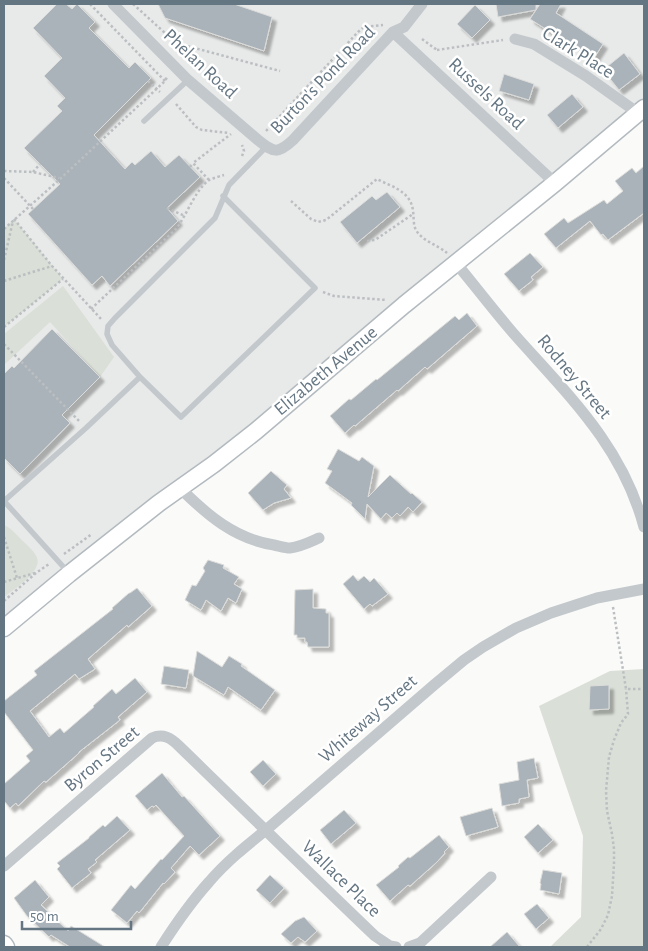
<svg xmlns="http://www.w3.org/2000/svg" width="648" height="951" font-family="'Alegreya Sans',sans-serif">
	<defs>
		<filter id="shadow"><feDropShadow dx="4.5" dy="4.5" stdDeviation="1" flood-color="#0004"/></filter>
	</defs>
	<rect width="100%" height="100%" fill="#fafaf8"/>
	<path fill="#e8e9e9" d="M4,4H644V108L4,628Z"/>
	<path fill="#dadfd7" d="M14,219L63,279L4,327V229Z
		M63,286L114,357L100,377L50,322L4,365V334Z
		M4,525C12,528 18,537 25,543C29,547 35,552 37,558C42,572 14,589 4,597Z
		M644,669V947H550L581,917L583,836L539,706L610,671Z"/>
	<path fill="#aab3b9" stroke="#dcdcda" filter="url(#shadow)" d="M57,4H66L72,9L77,4L95,22L89,28L129,68L135,62L151,78L94,135L125,169L132,162L135,165L151,151L165,167L179,155L200,177L167,208L178,221L110,286L102,276L92,285L28,214L60,184L24,148L62,111L57,106L65,98L44,76L62,58L33,28Z
		M158,4H234L272,17L264,51L165,18Z
		M496,4H536V10L498,17Z
		M540,4H561L556,13L603,44L594,58L556,34L555,35L530,19Z
		M475,5L490,20L472,38L457,24Z
		M624,53L640,74L619,90L603,70Z
		M504,74L534,84L529,100L499,91Z
		M572,94L583,107L558,128L547,115Z
		M644,166V213L608,240L603,234L601,235L590,221L556,248L544,234L564,218L568,223L604,200L607,204L623,191L615,181L632,168L636,173Z
		M387,192L400,207L357,243L340,222L372,196L376,200Z
		M530,253L543,267L531,277L533,280L519,291L504,274Z
		M467,313L477,326L427,369L425,367L398,391L397,390L355,426L354,425L345,433L330,416L349,399L351,400L376,379L377,380L455,316L459,320Z
		M52,329L100,377L62,415L70,423L20,474L4,458V374L12,366L14,368Z
		M338,449L359,461L362,457L374,466L368,497L390,475L411,494L412,493L422,502L413,512L408,507L400,516L397,513L392,518L386,513L381,519L367,504L365,519L351,505L352,503L325,483L332,471L327,469Z
		M271,471L287,485L284,489L291,498L274,503L263,510L248,493Z
		M208,560L224,565L223,568L239,577L234,584L242,589L236,603L228,598L221,611L206,600L201,610L185,600L192,585L196,586L205,571L203,568Z
		M353,575L358,581L364,576L370,582L374,578L388,594L372,606L370,604L364,609L343,584Z
		M137,588L152,606L128,627L127,625L88,659L95,669L79,679L75,674L30,711L49,737L60,728L64,733L94,707L93,706L112,689L116,694L135,678L147,692L118,717L120,720L79,752V753L46,782L44,781L18,806L16,803L10,808L4,801V784L30,761L26,756L33,750L4,712V701L37,675L34,671L113,609L112,608L129,593H130Z
		M313,589V608L326,609V613H329V647H308L307,642H305V638H297V635H294L295,590Z
		M197,651L222,667L229,656L242,664L241,666L275,690L261,710L228,687L224,695L193,676Z
		M164,666L189,670L186,688L161,684Z
		M609,685V709L589,710L590,686Z
		M534,758L538,778L527,780L529,797L519,799V803L502,806L499,784L519,780L517,762Z
		M263,760L276,774L263,786L250,772Z
		M162,773L182,797L184,796L220,836L199,855L190,846L171,868L175,872L164,884L163,883L139,913L137,911L127,923L111,910L131,885L135,889L161,859L162,860L184,836L156,805L154,807L152,806L147,810L135,796Z
		M492,808L498,827L466,836L460,817Z
		M344,810L356,823L331,844L320,830Z
		M117,816L130,830L95,860L97,862L88,869L91,873L72,888L57,869L60,866L57,863L89,838V837L103,825L105,827Z
		M538,824L553,840L538,853L524,837Z
		M439,835L449,847L444,852L445,853L437,862L410,886L408,885L390,901L376,885L399,867L398,866L408,857L410,858Z
		M543,870L562,873L559,894L540,890L541,884L540,883Z
		M270,875L284,888L270,903L256,890Z
		M35,880L49,897L41,905L68,931L71,926L105,947H70L51,935L49,937L27,916L14,898Z
		M537,904L549,918L536,929L524,914Z
		M304,917L317,931L305,942L298,937L291,943L281,934L295,921Z
		M507,932L520,947H490Z"/>
	<g fill="none" stroke-linecap="round" stroke-linejoin="round">
		<g stroke="#b3babf" stroke-width="19">
			<path id="secondary" d="M4,628L69,574L159,503L214,464L256,431L404,305L555,183L644,108
				M4,944L6,947"/>
		</g>
		<path stroke="#bbbfc2" stroke-width="2.5" stroke-dasharray="2.5 2.5" stroke-linecap="butt" d="M90,4L165,81
			M133,4L176,43L280,71
			M422,39L437,50
			M437,50L503,40
			M183,56L191,48
			M148,81L160,92
			M176,104L196,127L202,130L229,133
			M266,131L358,32L364,27L383,25
			M242,156L244,151L242,145
			M190,167L193,163
			M4,171L33,172L59,178
			M33,172L40,164
			M4,178L33,209
			M209,180L193,163L231,134
			M291,201L311,219L318,222L326,220L377,179C392,187 411,191 413,211C414,217 413,225 416,230C422,241 438,245 447,253
			M167,208L185,216
			M14,219L52,266L102,320
			M4,229L60,179L165,81L167,77
			M367,241L375,240L413,214
			M4,260L13,221
			M4,281L52,266
			M323,292L334,296L387,300
			M91,309L176,229C187,215 195,190 209,180C214,178 220,176 224,175
			M4,327L63,279
			M4,344L80,422
			M4,537L17,578
			M64,554L92,534
			M4,582L35,573
			M4,601L36,573L49,564
			M613,607L626,689H644
			M587,947L601,929L608,915L612,896L614,864V849L612,834L607,811L606,791L609,757L614,740L621,723L628,714L626,689"/>
		<path stroke="#c3c8cc" stroke-width="5.5" d="M144,121L188,80
			M223,196L315,288L181,417L140,377L112,345L107,334L108,326L115,318L215,218L229,185L266,147
			M4,501L86,428L140,377
			M4,501L68,572"/>
		<path stroke="#c3c8cc" stroke-width="11" d="M113,4L188,80L258,140C274,153 278,154 293,140L393,32L404,27L422,4
			M393,32L555,183
			M515,39L534,44L586,76L638,113
			M456,263C475,286 494,311 514,334C568,395 622,445 644,527
			M180,488C207,515 235,539 274,545C279,546 285,548 290,548C300,547 310,542 319,538
			M4,866L152,738C163,733 171,738 179,746C244,809 309,873 375,936L390,946L396,947
			M161,947C175,925 191,902 209,882C226,862 246,846 266,830L434,685L464,660L483,647L516,628L551,613L597,598L644,589
			M409,947L420,943L491,877"/>
		<use href="#secondary" stroke="#fff" stroke-width="16"/>
	</g>
	<g text-anchor="middle" dominant-baseline="central" stroke-width="5" stroke-linejoin="round" paint-order="stroke">
		<g font-size="19" fill="#657683" stroke="#fff">
			<text transform="translate(578 53) rotate(32)">Clark Place</text>
			<text transform="translate(200 64) rotate(43)">Phelan Road</text>
			<text transform="translate(323 80) rotate(-46)">Burton's Pond Road</text>
			<text transform="translate(486 94) rotate(43)">Russels Road</text>
			<text transform="translate(326 371) rotate(-40)">Elizabeth Avenue</text>
			<text transform="translate(574 377) rotate(50)">Rodney Street</text>
			<text transform="translate(368 719) rotate(-41)">Whiteway Street</text>
			<text transform="translate(102 759) rotate(-40)">Byron Street</text>
			<text transform="translate(341 879) rotate(44)">Wallace Place</text>
		</g>
	</g>
	<rect width="648" height="951" fill="none" stroke="#657683" stroke-width="10"/>
	<path d="M22 921v8h109v-8" fill="none" stroke="#657683" stroke-width="2.5"/>
	<text x="30" y="921" font-size="15" fill="#657683" stroke="#ffffff" stroke-width="4" paint-order="stroke">50 m</text>
</svg>
